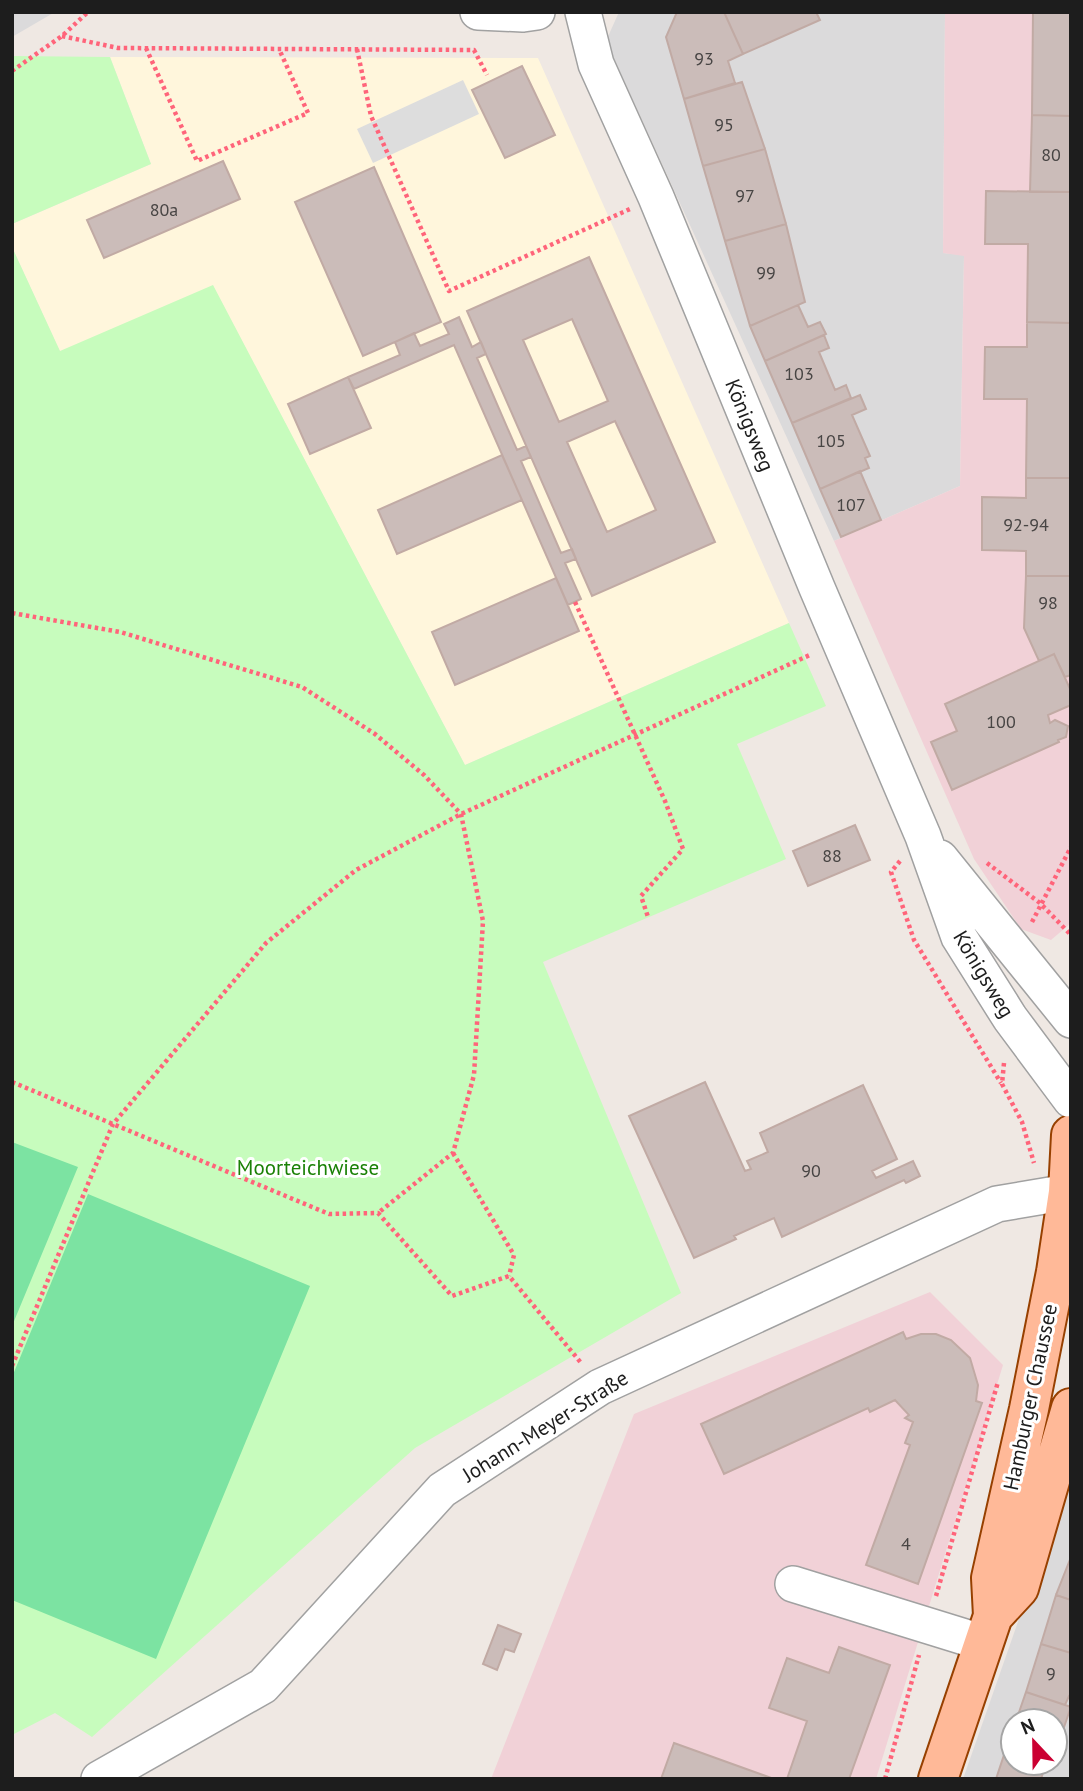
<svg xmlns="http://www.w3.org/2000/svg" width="1083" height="1791" font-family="'PT Sans',sans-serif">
	<rect width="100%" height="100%" fill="#efe8e3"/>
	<path fill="#dbdadb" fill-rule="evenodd" d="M12,12H55L12,37Z
		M619,12H945L943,253L964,255L960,486L834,541L606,41Z
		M1071,1470V1779H963ZM1013,1721H1055V1763H1013Z"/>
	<path fill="#f1d1d7" d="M945,12H1071V923L1051,940L1021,929L974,859L834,541L960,486L964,256L943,253Z
		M930,1292L1003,1365L876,1779H491L634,1414Z"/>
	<path fill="#fff6dc" d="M110,57L538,58L789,623L465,765L213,286L60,352L12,247V224L151,164Z"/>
	<path fill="#c7fcbd" d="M12,56L110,57L151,164L12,224Z
		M12,247L60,351L213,285L465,765L789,623L826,706L737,744L786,859L543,962L681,1293L415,1448L92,1737L55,1713L12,1735Z"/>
	<path fill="#7ce3a2" d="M12,1142L78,1167L12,1326Z
		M88,1194L310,1286L156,1659L12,1600V1377Z"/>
	<path fill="#ddd" d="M463,80L479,114L373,163L357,129Z"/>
	<path fill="#cbbcb9" stroke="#c1aaa4" stroke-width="2" fill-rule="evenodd" d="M677,12H724L743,54L728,61L735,83L684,99L666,37Z
		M724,12H816L820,20L743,54Z
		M1033,12H1071V116L1032,115Z
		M522,66L555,135L505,158L472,90Z
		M742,82L765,149L703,166L684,99Z
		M1032,115L1071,116V192H1030Z
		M765,149L786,224L725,241L703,166Z
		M223,161L240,199L104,258L87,220Z
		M374,167L441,322L363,356L295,202Z
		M986,191L1071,192V323L1027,322L1028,244H985Z
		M786,224L805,302L750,326L725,241Z
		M589,257L715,542L592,596L467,311ZM572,319L608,401L559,422L523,340ZM615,421L656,510L607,532L567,442Z
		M798,305L808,327L820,322L826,334L765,361L750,326Z
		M459,317L472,347L481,342L486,354L477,358L517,450L526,446L531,457L521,461L561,553L572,549L576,559L565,563L581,599L568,605L454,345L354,389L348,377L400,355L395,342L414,333L420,346L449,334L444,324Z
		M1027,322L1071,323V478H1026L1027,399H984L985,347H1027Z
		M824,335L829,348L819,352L835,390L846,385L851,398L792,423L765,361Z
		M348,377L371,428L310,454L288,404Z
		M860,395L866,409L852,415L870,456L865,458L869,468L820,489L792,423Z
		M502,455L522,500L397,554L378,510Z
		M860,471L881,520L841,537L820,489Z
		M1026,478H1071V576H1026V551L982,550V497L1026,498Z
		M1026,576H1071V675L1065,677L1054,654L1039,661L1024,628Z
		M556,578L579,631L455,685L432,632Z
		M1054,654L1071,691V705L1048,715L1050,723L1055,720L1068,726L1066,737L1058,740L1059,742L952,790L931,742L957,731L945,704Z
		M855,825L870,860L808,886L793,851Z
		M705,1082L745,1171L751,1169L747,1161L768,1152L760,1133L863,1085L897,1159L872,1171L876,1178L913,1161L920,1176L906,1183L904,1180L782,1237L774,1218L734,1236L736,1239L694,1258L629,1116Z
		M903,1332L906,1339L921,1334H936L951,1340L970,1358L978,1385L976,1401L982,1403L918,1584L866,1565L910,1445L905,1443L913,1422L905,1418L909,1415L895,1400L870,1412L868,1408L724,1474L701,1424Z
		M1071,1557V1600L1056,1595Z
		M1056,1595L1071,1600V1653L1041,1644Z
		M498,1625L521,1634L514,1652L505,1649L497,1670L483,1664Z
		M1041,1644L1071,1653V1697L1069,1696L1065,1705L1026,1692Z
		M839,1647L890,1665L849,1779H787L807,1721L769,1708L787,1658L829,1673Z
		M1026,1692L1071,1707L1055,1753V1721H1016Z
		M1009,1740L1013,1741V1763H1046L1041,1779H996Z
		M674,1743L774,1779H661Z"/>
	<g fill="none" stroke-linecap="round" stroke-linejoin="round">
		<g stroke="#a1a1a1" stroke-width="38">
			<path id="minor" d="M478,12L523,14L537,12
				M583,12L596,64L656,197L817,588L923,836L959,937L1010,1018L1071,1100
				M940,858L1071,1020
				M793,1584L984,1643
				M99,1779L263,1686L442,1490L600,1387L997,1204L1068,1192"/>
		</g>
		<g stroke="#974000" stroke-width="42">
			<path id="major" d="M993,1616L1019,1588L1071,1408
				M938,1779L993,1616L991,1578L1029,1409L1056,1272L1068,1192L1071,1135"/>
		</g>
		<path stroke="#ff647a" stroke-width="4.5" stroke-dasharray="3.5 3.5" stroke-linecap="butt" d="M62,36L118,48L474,50L487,75
			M146,48L197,161L308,113L279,49
			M357,49L371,116L449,291L630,209
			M12,71L62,36L88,12
			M575,602L665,801L683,849L641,896L648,917
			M12,613L120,632L302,687L375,734L424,775L461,814L483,921L474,1075L453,1153L378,1213
			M900,861L891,872L914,940L1001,1083
			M987,863L1040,903L1071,935
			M1032,922L1071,847
			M1004,1063L1002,1084L1022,1122L1034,1163
			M12,1082L329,1214L378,1213L452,1296L509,1276L582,1364
			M453,1153L514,1255L509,1276
			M12,1366L113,1124L266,943L356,870L461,814L812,654
			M936,1596L998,1382
			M885,1779L919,1655"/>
		<use href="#minor" stroke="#fff" stroke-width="35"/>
		<use href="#major" stroke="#ffb998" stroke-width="38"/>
	</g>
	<g text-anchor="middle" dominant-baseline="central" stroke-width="6" stroke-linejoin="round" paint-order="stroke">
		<g font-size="18" fill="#484544">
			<text x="704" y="58">93</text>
			<text x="724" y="124">95</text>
			<text x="1051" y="154">80</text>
			<text x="745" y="195">97</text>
			<text x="164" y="209">80a</text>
			<text x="766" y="272">99</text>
			<text x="799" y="373">103</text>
			<text x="831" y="440">105</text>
			<text x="851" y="504">107</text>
			<text x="1026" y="524">92-94</text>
			<text x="1048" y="602">98</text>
			<text x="1001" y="721">100</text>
			<text x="832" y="855">88</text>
			<text x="811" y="1170">90</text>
			<text x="906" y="1543">4</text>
			<text x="1051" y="1673">9</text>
		</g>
		<g font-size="21" fill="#1d1d1d" stroke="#fff">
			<text transform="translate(750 425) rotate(68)">Königsweg</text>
			<text transform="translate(984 974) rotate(59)">Königsweg</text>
			<text transform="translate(1030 1397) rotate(-78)">Hamburger Chaussee</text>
			<text transform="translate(545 1426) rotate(-32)">Johann-Meyer-Straße</text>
		</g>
		<g font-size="21" fill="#1a8106" stroke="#fff">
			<text x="308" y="1167">Moorteichwiese</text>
		</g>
	</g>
	<rect width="1083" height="1791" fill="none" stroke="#1d1d1d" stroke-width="28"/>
	<g transform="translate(1034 1742) rotate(338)"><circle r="33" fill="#ffffff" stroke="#a5a5a5" stroke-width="2"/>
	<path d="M0-5L12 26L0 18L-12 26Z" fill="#cb0032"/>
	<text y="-10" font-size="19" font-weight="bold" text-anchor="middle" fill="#1d1d1d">N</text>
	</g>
</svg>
